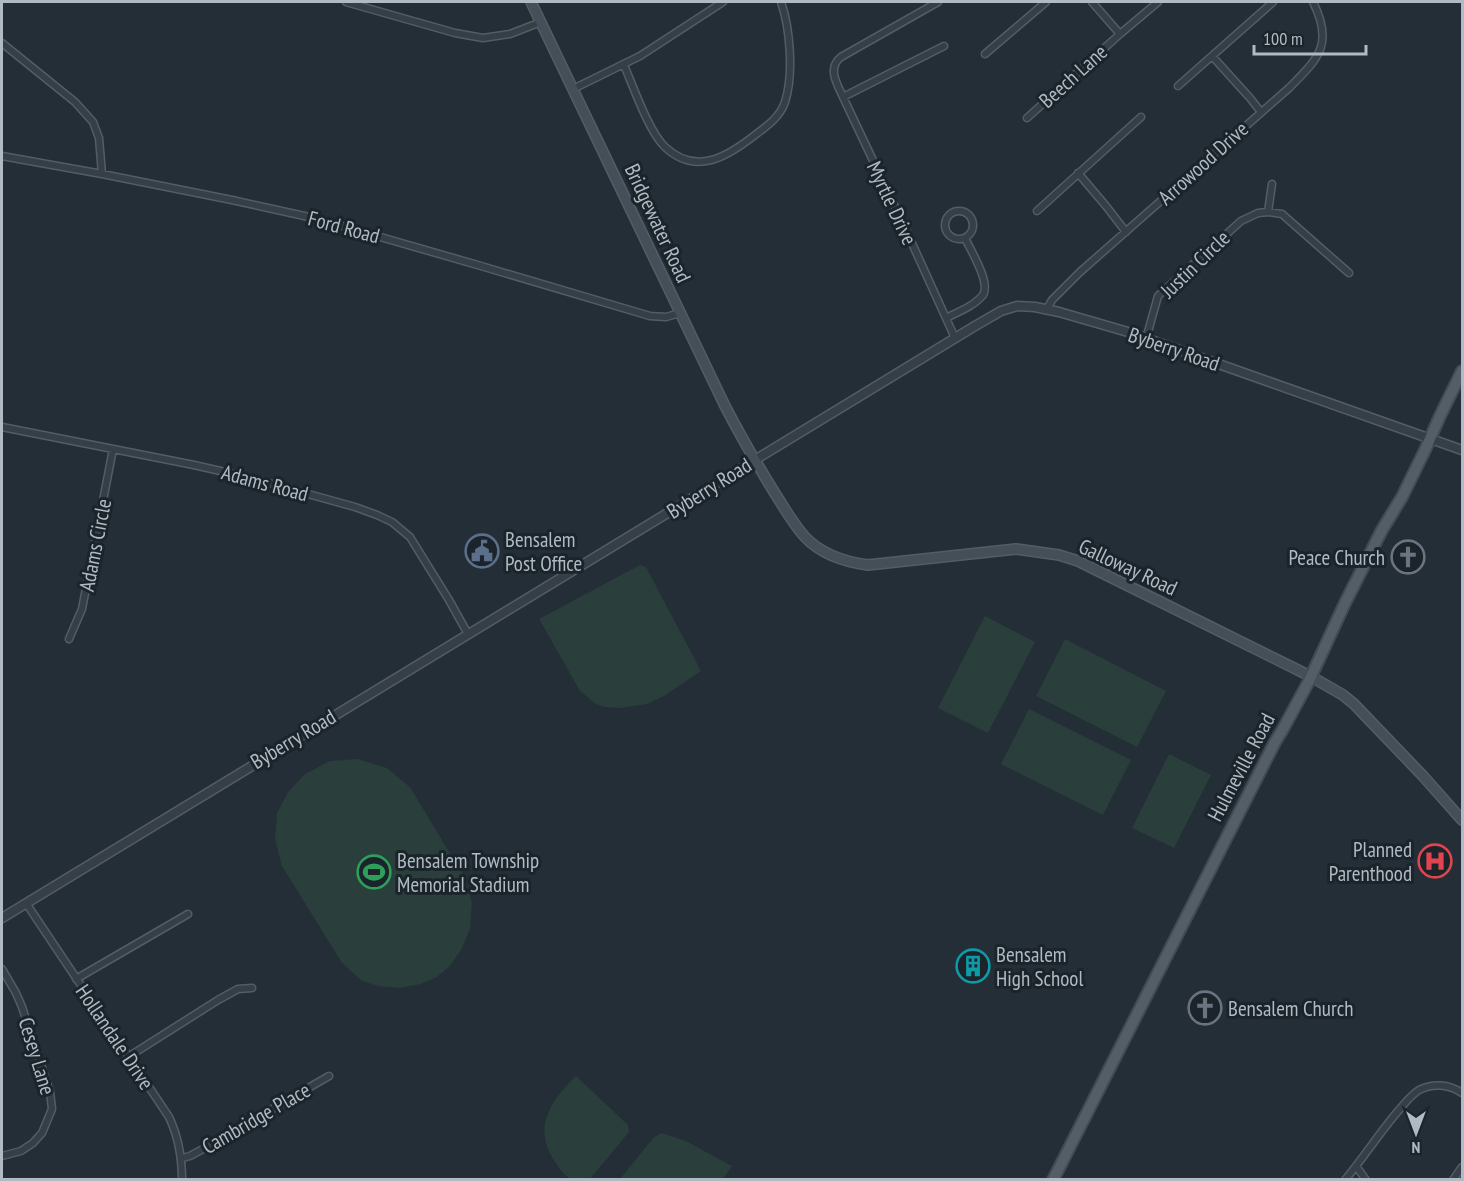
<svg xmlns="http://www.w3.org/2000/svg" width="1464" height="1181" font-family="'PT Sans Narrow',sans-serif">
	<rect width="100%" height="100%" fill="#232e36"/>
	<path fill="#2a3e3b" d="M640,565L646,567L701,671L664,696L647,704L620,708L605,707L596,704L580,691L539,619Z
		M985,616L1035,642L988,733L938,708Z
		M1065,639L1166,691L1137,747L1036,696Z
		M1029,709L1131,760L1103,815L1001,764Z
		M1169,754L1211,775L1174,848L1132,828Z
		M357,759L387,768L410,787L465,878L472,903L470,929L461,950L450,966L437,977L421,984L399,988L378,986L362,981L342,963L282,866L275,839L277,813L288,792L305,774L330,761Z
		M576,1076L628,1125L629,1132L590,1179C585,1180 576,1181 571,1179C565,1177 559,1168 555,1162C532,1127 550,1102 576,1076Z
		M662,1133L686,1141L732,1166L723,1179H620L654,1137Z"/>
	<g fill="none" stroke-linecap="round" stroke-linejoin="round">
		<g stroke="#535d64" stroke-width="9">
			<path id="minor" d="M346,2L455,33L483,38L510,34L541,22
				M938,2L841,57C827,68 837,84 843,97L905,228L955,338
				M1092,2L1120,34
				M2,43L75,102L93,122L99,138L102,174
				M985,54L1046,2
				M1212,56L1250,98L1261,112
				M624,65C633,86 649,132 665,147C696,176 727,157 755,135C767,126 780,117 785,102C794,74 790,28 781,2
				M1178,86L1273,2
				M573,89L640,56L723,2
				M843,97L944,46
				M1027,118L1120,34L1158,2
				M2,156L102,174L232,200L318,219L481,266L650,316L666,317L680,313
				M1078,173L1106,206L1126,232
				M1037,211L1141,117
				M945 225a14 14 0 1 1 28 0a14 14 0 1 1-28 0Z
				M1268,212L1272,184
				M1047,309L1052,300L1080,272L1289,88C1319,58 1334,44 1313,2
				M946,318C958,312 974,306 983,295C991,283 971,251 965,238
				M1146,339L1158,296L1241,221L1258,213L1268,212L1282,214L1349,273
				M2,427L194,465L247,477L355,507L377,515L392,522L410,537L449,600L468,634
				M69,639L82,609L113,449
				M26,903L169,1117C179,1138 182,1157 182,1180
				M2,969L16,993L22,1007L50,1092L52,1109L42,1133L33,1143L21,1151L2,1156
				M76,979L188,914
				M128,1057L218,1000L238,989L252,988
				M182,1158L190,1156L203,1149L329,1076
				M1356,1166L1366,1180
				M1345,1180C1364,1157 1380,1132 1399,1110C1405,1103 1411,1095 1419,1090C1433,1083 1449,1084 1462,1093
				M1453,1180L1462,1167"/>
		</g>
		<g stroke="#535d64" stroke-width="11">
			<path id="tertiary" d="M2,918C325,720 650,523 975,326L1001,311L1017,306L1035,307L1059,312L1128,332L1462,450"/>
		</g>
		<g stroke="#535d64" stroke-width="12">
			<path id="secondary" d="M531,2L725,406C741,437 758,466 776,495C785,509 794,525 805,537C822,555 845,562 868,565L1016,549L1059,555L1078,561L1310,676L1343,695L1354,704L1423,776L1462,820"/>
		</g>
		<g stroke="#424b53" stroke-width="14">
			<path id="primary" d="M1053,1180L1274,744L1283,729L1309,681L1345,603L1382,530L1402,497L1425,450L1440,416L1462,371"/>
		</g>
		<use href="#minor" stroke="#363f47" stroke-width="6"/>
		<use href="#tertiary" stroke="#363f47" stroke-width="8"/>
		<use href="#secondary" stroke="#444f59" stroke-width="9"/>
		<use href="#primary" stroke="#545e67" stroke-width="10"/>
	</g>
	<defs>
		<g id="civic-ring" transform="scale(1.725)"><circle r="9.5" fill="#1b242b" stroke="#5c6f8a" stroke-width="1.5"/><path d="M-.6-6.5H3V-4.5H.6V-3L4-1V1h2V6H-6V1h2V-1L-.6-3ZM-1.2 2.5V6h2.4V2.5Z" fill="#5c6f8a"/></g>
		<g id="church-ring" transform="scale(1.725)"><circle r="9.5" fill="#1b242b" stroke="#6b7280" stroke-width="1.5"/><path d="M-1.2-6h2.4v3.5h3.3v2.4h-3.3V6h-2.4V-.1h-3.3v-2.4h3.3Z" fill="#6b7280"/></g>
		<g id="hospital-ring" transform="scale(1.725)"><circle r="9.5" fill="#1b242b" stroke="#e0444e" stroke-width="1.5"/><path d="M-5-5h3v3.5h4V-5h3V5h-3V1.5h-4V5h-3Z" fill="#e0444e"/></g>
		<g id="stadium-ring" transform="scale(1.725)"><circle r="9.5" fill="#1b242b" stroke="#2e9e5b" stroke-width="1.5"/><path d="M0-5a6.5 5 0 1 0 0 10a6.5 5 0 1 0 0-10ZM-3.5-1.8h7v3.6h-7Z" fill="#2e9e5b"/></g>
		<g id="building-ring" transform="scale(1.725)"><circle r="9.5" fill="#1b242b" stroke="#0f9aa8" stroke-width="1.5"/><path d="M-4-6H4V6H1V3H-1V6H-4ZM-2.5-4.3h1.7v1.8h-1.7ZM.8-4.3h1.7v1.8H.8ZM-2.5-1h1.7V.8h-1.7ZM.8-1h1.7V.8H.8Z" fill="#0f9aa8"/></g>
	</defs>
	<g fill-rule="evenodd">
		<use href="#civic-ring" x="482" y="551"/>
		<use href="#church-ring" x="1408" y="557"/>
		<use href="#hospital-ring" x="1435" y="861"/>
		<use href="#stadium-ring" x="374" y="872"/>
		<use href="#building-ring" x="973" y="966"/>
		<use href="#church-ring" x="1205" y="1008"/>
	</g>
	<g text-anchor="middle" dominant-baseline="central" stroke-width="6" stroke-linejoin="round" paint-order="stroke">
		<g font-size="21" fill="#b0bac3" stroke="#1b242b">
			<text transform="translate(1073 76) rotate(-42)">Beech Lane</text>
			<text transform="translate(1203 163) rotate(-42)">Arrowood Drive</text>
			<text transform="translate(892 203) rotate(65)">Myrtle Drive</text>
			<text transform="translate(658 223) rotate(65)">Bridgewater Road</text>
			<text transform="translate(344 227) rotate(15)">Ford Road</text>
			<text transform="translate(1195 264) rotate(-44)">Justin Circle</text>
			<text transform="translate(1174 349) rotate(19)">Byberry Road</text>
			<text transform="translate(265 483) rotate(15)">Adams Road</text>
			<text transform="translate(709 488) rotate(-32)">Byberry Road</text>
			<text transform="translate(95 545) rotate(-79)">Adams Circle</text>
			<text transform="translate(1128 567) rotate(25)">Galloway Road</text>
			<text transform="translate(293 739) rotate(-31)">Byberry Road</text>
			<text transform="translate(1241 767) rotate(-62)">Hulmeville Road</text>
			<text transform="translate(115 1037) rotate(56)">Hollandale Drive</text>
			<text transform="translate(37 1056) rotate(73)">Cesey Lane</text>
			<text transform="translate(256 1118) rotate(-30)">Cambridge Place</text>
		</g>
		<g font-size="21" fill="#b0bac3" stroke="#1b242b" text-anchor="start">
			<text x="505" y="539">Bensalem<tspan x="505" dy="24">Post Office</tspan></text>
			<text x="1385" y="557" text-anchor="end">Peace Church</text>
			<text x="1412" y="849" text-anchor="end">Planned<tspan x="1412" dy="24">Parenthood</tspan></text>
			<text x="397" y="860">Bensalem Township<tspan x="397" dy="24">Memorial Stadium</tspan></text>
			<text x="996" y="954">Bensalem<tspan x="996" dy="24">High School</tspan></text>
			<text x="1228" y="1008">Bensalem Church</text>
		</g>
	</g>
	<rect width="1464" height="1181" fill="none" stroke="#b0bac3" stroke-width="6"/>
	<g transform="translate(1416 1133) rotate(180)" stroke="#1b242b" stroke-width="4.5" paint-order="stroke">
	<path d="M0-4.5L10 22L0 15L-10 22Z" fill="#b0bac3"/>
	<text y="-9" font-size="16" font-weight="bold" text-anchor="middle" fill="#b0bac3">N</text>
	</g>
	<path d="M1254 45v9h112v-9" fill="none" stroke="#b0bac3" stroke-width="3"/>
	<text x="1263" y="45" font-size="18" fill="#b0bac3" stroke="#1b242b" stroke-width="4.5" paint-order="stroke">100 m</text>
</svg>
